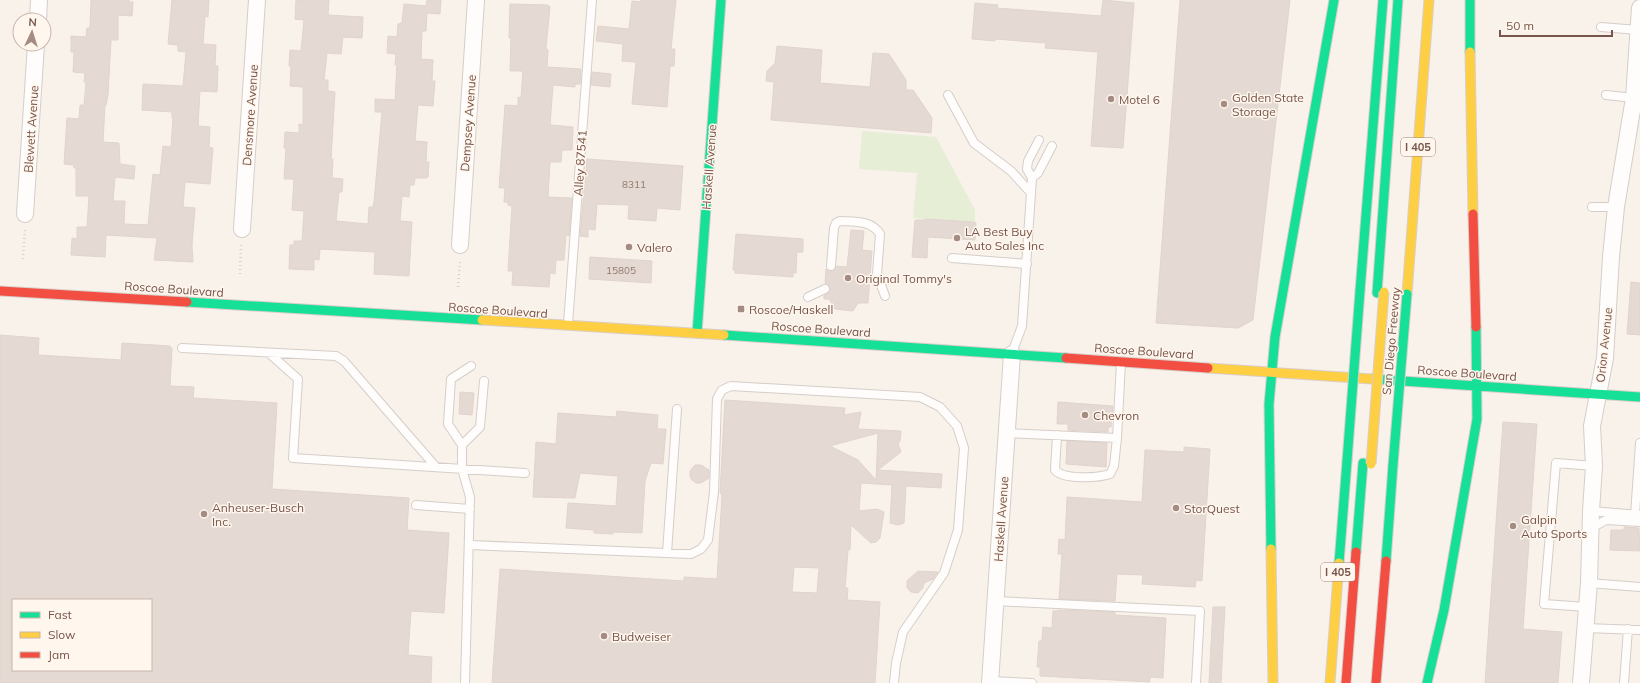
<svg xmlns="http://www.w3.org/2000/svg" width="1640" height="683" font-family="Mulish,sans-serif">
	<rect width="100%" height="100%" fill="#f8f2eb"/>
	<path fill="#e6eed6" d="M862,131L936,137L975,210V222L913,218L917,173L859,169Z"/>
	<path fill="#e4dad3" stroke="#e1d4cd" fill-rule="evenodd" d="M91,0H129V2H133L132,16L118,15V40H111L108,95L106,105H105L103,142L119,143L120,164L135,166L134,179L115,177L113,201H125L124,224L148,225L153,174L160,175L163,146L171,147L173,118H172V112L142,110L143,84L183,86L186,52L178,51V45L168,44L172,0H209L208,17L205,16L203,44L216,45L215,66H218L217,92L200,91L198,126L210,127L209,147L213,148L210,184L185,182L183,207L195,208L192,245L193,262L154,260L157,238L106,235L105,257L71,255L72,238L77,239V227H87L89,196H76V168H74V165L64,164L67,118L79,119L80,105H84L86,82H84L85,73L73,72L74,52H71V36L86,37L87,28H90Z
		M296,0H329L328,15L363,17L362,38L343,37L341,54L327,53L324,80H328V91L335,92L331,159H333L332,178L343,179L342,192H339L336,221L368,224L369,207H373L374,202L382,112H375V99L395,100L397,65H395L396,54L387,53L388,36L397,37L398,24L402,23L404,4L426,6L427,0H441L440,14L427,13L426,31H422L421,59L433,60L432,81H435L433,106L418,105L415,141L427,142L426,162H429L428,177L426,178H415L414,185H410L409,197L402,196L400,221L412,222L409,276L374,274L375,252L339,250L320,249L319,260L314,259V270L289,269L290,245H294V241H302L304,211L292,210L294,179H284L286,148H284L285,132L299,133V124L303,125V87L290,86L291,66H289L290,50L301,51L304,20L295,19Z
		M641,0H676L671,49H675L674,66H670L667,107L632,104L636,62L622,61L623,44L596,41L598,26L629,29L632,1L641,2Z
		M1103,0L1134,3L1123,148L1091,146L1098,52L1045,48L1046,43L995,39V41L972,39L975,3L998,5L997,8L1101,16Z
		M1180,0H1290L1253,320L1238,328L1156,323Z
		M510,4L548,5L550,7L546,47V49L548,50L547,67L581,69V71L580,84H575V87L553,85L550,125L573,127V129L572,150H562L561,162H550L548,197L572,198L569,236L566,235L564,260H556L555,274L550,273L549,287L512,285L513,271H508L512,206L508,205V202H504L505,188H499L505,105L518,106V97L521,98L523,71H510L511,38H509Z
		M777,46L822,50L820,83L870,87L873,53L889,54L906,80V90H913L932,118L931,133L771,120L774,82L766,81L767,71L775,63Z
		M592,72L611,74L610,87L591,85Z
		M587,159L683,166L680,210L657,208L656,221L628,219L629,205L597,204L595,230L588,229V237L580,236Z
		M925,219L974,222L976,223L975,240L928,237L927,258L912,257L915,220H925Z
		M851,230L864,231L862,250L872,251L868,303H858L853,311L835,309L829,299H824V296L829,292L830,289L828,285L825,284L826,269L831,271L835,269L837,266L847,267Z
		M736,234L803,239V252H797L796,273H793V277L735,273V270H733Z
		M590,257L652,261L651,283L589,279Z
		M1631,282L1640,283V335L1627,334Z
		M0,335L39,338L38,355L121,360L122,343L170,346V348H172L170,386L194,387L193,398L277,403L272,489L409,498L407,530L449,533L444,613L411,611L408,655L432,657L431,683H0ZM13,600H151V670H13Z
		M460,392L474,393L472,415L459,414Z
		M725,400L845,408L844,415L861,412L858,429L901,431L900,441L898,444L901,452L878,470L942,474L941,488L906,486L904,523L898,525L890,523L892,485L861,483L859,511L877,509L884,512L880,538L876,542L871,543L851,525L850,550H848L845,588H848L847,600L880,602L875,683H492L500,569L684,581V577L717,579L722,496L720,492ZM878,433L876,480L858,460L830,446ZM794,567L819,568L817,593L792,592Z
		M1058,402L1113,406L1111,427H1108V432L1068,430V424H1057Z
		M617,411L658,415L657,429H666L663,464L651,463L645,481L642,533L613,532V534L594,533V530L566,528L568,503L616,506L618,476L580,473L575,498L533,497L536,442L556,444L558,413L616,417Z
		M1503,422L1537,424L1523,629L1562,632L1558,683H1485Z
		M1067,441L1107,443L1106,467L1066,464Z
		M1184,447L1210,449L1202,581L1196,580L1195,587L1142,584L1143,575L1117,574L1115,601L1059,599L1062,554H1058L1059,539L1065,540L1067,497L1142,502L1145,450L1184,452Z
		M695,465H701L709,470V478L701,483H696L692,480L690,476V471Z
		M1624,527L1639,528L1640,551L1610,550L1611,530H1624Z
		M918,571L938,572L933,579L924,583L923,588L918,593L911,592L907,588V581Z
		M1213,607H1225L1221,683H1209Z
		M1058,610L1115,612V615L1166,618L1163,678L1150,677V682L1040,676V667H1037L1039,641H1042L1043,627L1052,628L1053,611H1058Z"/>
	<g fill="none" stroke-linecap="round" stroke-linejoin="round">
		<g stroke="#d6cdc8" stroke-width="10">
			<path id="lane" d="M1601,27L1638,30
				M948,95L974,143L1011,171L1031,193
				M1606,95L1634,98
				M1032,178L1038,173L1052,146
				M1592,207H1616
				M952,258L1027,264
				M831,266L834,228L836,223L840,221C855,222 871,220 880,234L877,274L885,296
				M808,297L825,289
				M568,324L592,0
				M182,348L336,356L344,361L436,467
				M1012,353L1022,326L1032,178L1027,169L1028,161L1039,140
				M270,354L298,379L293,458L525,473
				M1007,433L1117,438
				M1057,435L1055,470C1064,480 1098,478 1110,474L1114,466L1117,438L1121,362
				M462,445L448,424L451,379L471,366
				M416,505L470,509
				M1591,511L1640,515
				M1635,515L1640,443
				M1590,529L1606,520L1640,522
				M470,545L691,554L701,549L708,540L714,492L717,399L722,390L731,386L920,397L940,407L957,426L964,448L958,530L944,573L903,632L896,663L894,683
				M667,553L677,409
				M1589,583L1640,587
				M995,601L1200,611L1196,683
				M1587,607L1544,604L1556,463L1594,466
				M1585,628L1640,630
				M990,681L1032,683
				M465,683L470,497L462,469V445L480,427L484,381
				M1624,683L1628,629"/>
		</g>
		<g stroke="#d6cdc8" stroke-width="18">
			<path id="street" d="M38,20L39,0
				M25,214L36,44
				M242,229L257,0
				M460,245L476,0
				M990,683L1012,354
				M1581,683L1589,583L1591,511L1594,466L1592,426L1605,358L1611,257L1616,207L1634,98L1640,8"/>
		</g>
		<g stroke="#d9cec9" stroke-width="11">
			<path id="fast" d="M1470,0V52
				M1360,291L1383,0
				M1377,293L1398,0
				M187,302L482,320
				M697,333L721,0
				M724,335L1066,358
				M1372,379L1640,397
				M1271,549L1269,404L1275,337L1334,0
				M1356,552L1363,463
				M1386,561L1393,465
				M1339,563L1347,461
				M1427,683L1444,610L1477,419L1476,327"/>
		</g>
		<g stroke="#d9cec9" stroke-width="11">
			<path id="slow" d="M1470,52L1473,214
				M1407,294L1429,0
				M482,320L724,335
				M1208,368L1372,379
				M1271,549L1273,683
				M1330,683L1339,563"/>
		</g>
		<g stroke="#d9cec9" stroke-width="11">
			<path id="jam" d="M1473,214L1476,327
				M0,291L187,302
				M1066,358L1208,368
				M1346,683L1356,552
				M1376,683L1386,561"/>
		</g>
		<path stroke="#dad0cd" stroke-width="2.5" stroke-dasharray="1 3" stroke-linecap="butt" d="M23,259L25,228
			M240,274L241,244
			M458,287L460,260"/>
		<use href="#lane" stroke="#fefdfc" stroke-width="8"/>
		<use href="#street" stroke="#fefdfc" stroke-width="16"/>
		<use href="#fast" stroke="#16e098" stroke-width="9"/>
		<use href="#slow" stroke="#ffcf43" stroke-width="9"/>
		<use href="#jam" stroke="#f24e42" stroke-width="9"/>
		<g stroke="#d9cec9" stroke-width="11" stroke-linecap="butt">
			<path id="fast-bridge" d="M1347,461L1360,291
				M1393,465L1407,294"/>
		</g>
		<g stroke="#d9cec9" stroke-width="11" stroke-linecap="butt">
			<path id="slow-bridge" d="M1371,464L1384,292"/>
		</g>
		<use href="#fast-bridge" stroke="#16e098" stroke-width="9"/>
		<use href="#slow-bridge" stroke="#ffcf43" stroke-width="9"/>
	</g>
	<g fill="#a48c82" stroke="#fff6ed" stroke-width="1.5">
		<circle cx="1111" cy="99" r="4"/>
		<circle cx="1224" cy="104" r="4"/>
		<circle cx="957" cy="238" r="4"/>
		<circle cx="629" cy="247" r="4"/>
		<circle cx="848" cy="278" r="4"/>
		<rect x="737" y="305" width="8" height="8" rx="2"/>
		<circle cx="1085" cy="415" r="4"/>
		<circle cx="1176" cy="508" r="4"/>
		<circle cx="204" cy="514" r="4"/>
		<circle cx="1513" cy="526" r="4"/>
		<circle cx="604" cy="636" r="4"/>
	</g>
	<g text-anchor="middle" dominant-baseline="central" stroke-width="3" stroke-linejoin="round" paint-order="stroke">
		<g font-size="10" fill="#94786e">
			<text x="634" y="184">8311</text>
			<text x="621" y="270">15805</text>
		</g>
		<g fill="#fff6ed" stroke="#a0857b" stroke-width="1">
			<rect x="1401" y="138" width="34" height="18" rx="3"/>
			<rect x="1321" y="563" width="34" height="18" rx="3"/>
		</g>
		<g font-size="11" font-weight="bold" fill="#77554a">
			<text x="1418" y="147">I 405</text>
			<text x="1338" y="572">I 405</text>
		</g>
		<g font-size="12" fill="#77554a" stroke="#fff6ed" text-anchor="start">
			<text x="1232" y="97">Golden State<tspan x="1232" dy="14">Storage</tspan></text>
			<text x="1119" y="99">Motel 6</text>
			<text x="965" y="231">LA Best Buy<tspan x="965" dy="14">Auto Sales Inc</tspan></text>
			<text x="637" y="247">Valero</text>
			<text x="856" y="278">Original Tommy's</text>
			<text x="749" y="309">Roscoe/Haskell</text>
			<text x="1093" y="415">Chevron</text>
			<text x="212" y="507">Anheuser-Busch<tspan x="212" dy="14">Inc.</tspan></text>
			<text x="1184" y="508">StorQuest</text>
			<text x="1521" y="519">Galpin<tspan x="1521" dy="14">Auto Sports</tspan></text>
			<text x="612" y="636">Budweiser</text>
		</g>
		<g font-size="12" fill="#77554a" stroke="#fff6ed">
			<text transform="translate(250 115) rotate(-86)">Densmore Avenue</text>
			<text transform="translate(468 123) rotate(-86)">Dempsey Avenue</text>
			<text transform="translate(31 129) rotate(-86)">Blewett Avenue</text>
			<text transform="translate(580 163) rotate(-86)">Alley 87541</text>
			<text transform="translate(709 167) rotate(-86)">Haskell Avenue</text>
			<text transform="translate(174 289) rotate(4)">Roscoe Boulevard</text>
			<text transform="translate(498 310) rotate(4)">Roscoe Boulevard</text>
			<text transform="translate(821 329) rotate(4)">Roscoe Boulevard</text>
			<text transform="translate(1391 341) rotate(-85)">San Diego Freeway</text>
			<text transform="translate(1604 345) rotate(-84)">Orion Avenue</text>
			<text transform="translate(1144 351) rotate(4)">Roscoe Boulevard</text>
			<text transform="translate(1467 373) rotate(4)">Roscoe Boulevard</text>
			<text transform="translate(1001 519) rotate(-86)">Haskell Avenue</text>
		</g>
	</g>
	<rect x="12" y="599" width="140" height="72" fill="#fff6ed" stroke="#c9b6ac"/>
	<rect x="20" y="612" width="20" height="6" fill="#16e098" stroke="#c9b6ac"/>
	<text x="48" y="619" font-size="12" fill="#77554a">Fast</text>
	<rect x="20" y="632" width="20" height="6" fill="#ffcf43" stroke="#c9b6ac"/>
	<text x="48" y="639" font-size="12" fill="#77554a">Slow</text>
	<rect x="20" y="652" width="20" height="6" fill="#f24e42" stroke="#c9b6ac"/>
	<text x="48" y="659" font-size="12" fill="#77554a">Jam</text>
	<g transform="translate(32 32) rotate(4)"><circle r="19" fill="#fff6ed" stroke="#c9b6ac"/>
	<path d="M0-3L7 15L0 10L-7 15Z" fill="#a48c82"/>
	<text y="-6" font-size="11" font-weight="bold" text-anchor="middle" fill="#77554a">N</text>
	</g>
	<path d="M1500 30v6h112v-6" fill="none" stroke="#77554a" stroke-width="2"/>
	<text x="1506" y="30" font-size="12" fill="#77554a" stroke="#fff6ed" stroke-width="3" paint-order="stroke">50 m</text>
</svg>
